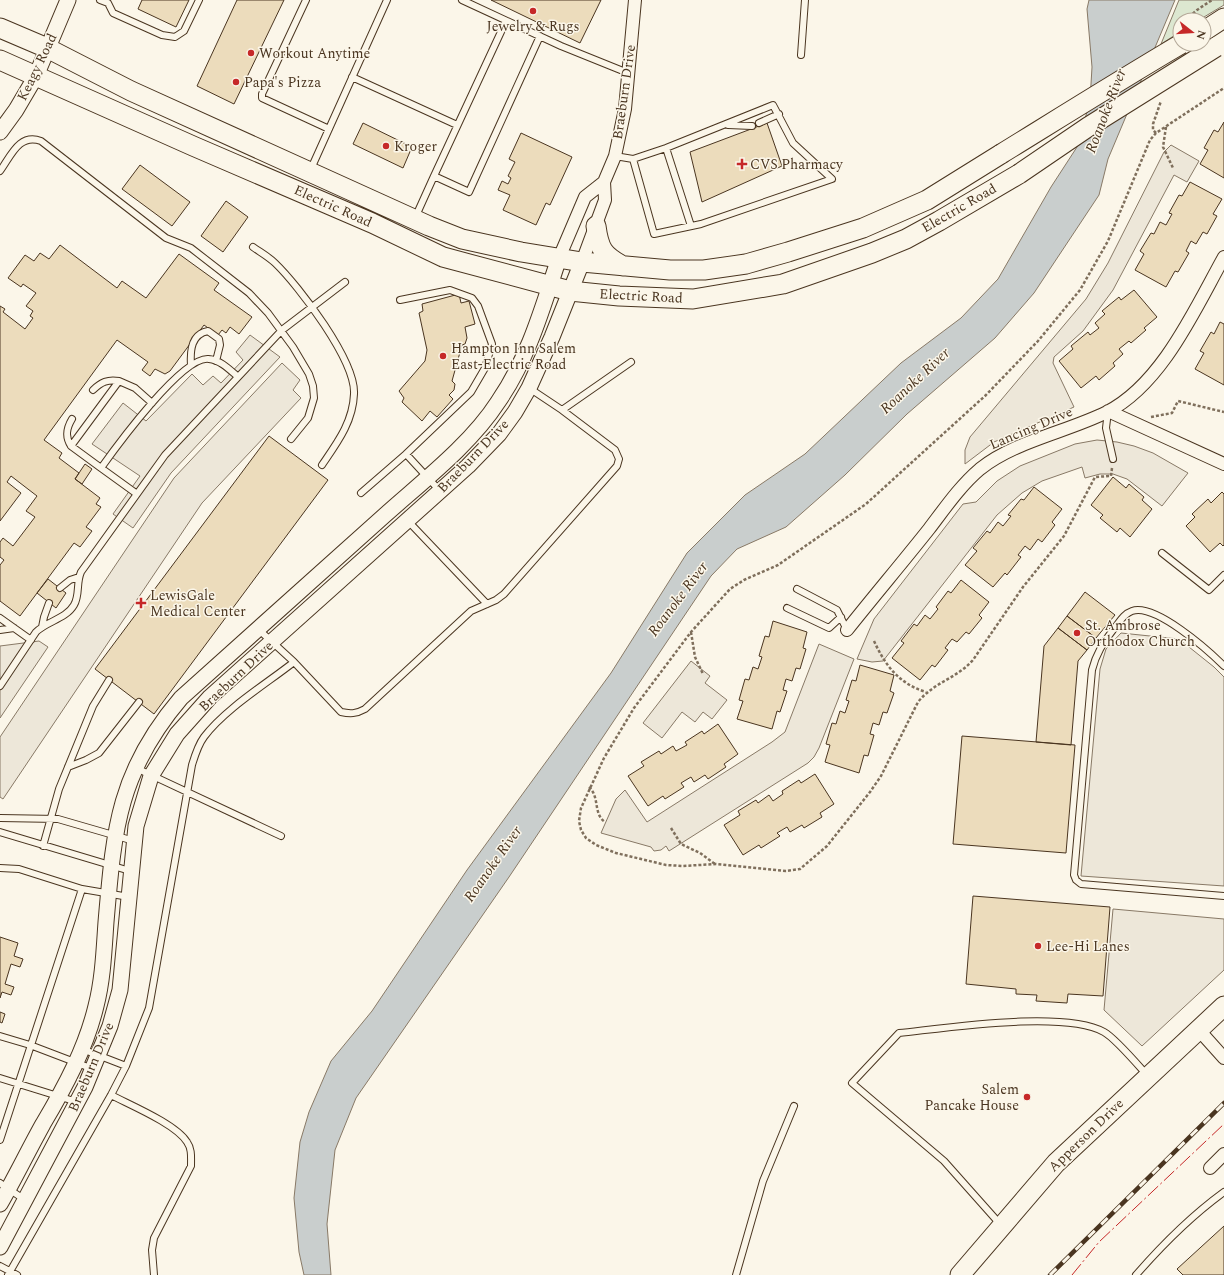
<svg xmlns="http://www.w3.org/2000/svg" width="1224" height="1275" font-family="Spectral,serif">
	<rect width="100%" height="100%" fill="#fbf6e9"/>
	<path fill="#dce7d0" stroke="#887966" d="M1179,0H1224V5L1199,20H1180V32L1161,44Z"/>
	<path fill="#ede7d9" stroke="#887966" d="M1171,145L1199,161L1187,182L1174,175L1113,290L1083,331L1054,357L1053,363L1074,407L994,442L965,464V450L970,437L1086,299L1108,263L1164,152Z
		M250,335L280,357L171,473L133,528L113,514L140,476L92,444L123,403L146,421L192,374L203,385L213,376L221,383L243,360L236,352Z
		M282,363L300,380L293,390L301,398L202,503L3,799L0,797V737L174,478Z
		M1097,440L1117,442L1134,446L1153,453L1188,473L1162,506L1127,479L1113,474H1100L1085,478L1082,467L1042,481L1022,493L997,515L883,661L872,662L857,659L874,619L963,504L976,502L997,481L1020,466L1075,444Z
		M1121,633L1179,639L1214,667L1224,677V886L1081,876L1100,669L1106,649Z
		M39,641L48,647L0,718V646Z
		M819,644L854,659L819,748L814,757L808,763L669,851L666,846L661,850L654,851L651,847L601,833L616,799L625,790L647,822L772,742L785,732Z
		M691,661L710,676L705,683L727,700L712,719L703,712L695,722L682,712L662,738L643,723Z
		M1113,909L1224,919V970L1142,1046L1104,1010Z"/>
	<path fill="#c9cecd" stroke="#887966" d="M1089,0H1175L1108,159L1099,195L1034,293L995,338L907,414L845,475L786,527L737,549L711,576L509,877L356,1098L335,1150L327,1224L331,1275H304L299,1252L294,1198L300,1142L309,1112L331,1061L372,1011L467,870L611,673L687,553L745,495L805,454L901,363L961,318L998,279L1051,187L1077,147L1090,101L1092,67L1087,9Z"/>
	<path fill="#ecdcbc" stroke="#4a3520" d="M142,0H189L176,27L138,9Z
		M237,0H284L234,104L197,86Z
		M491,0H601L580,43Z
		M1224,122V178L1200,164L1208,150L1204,148L1214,130L1218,132Z
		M363,123L412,147L403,168L353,144Z
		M767,123L782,166L702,202L690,152Z
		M521,133L572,157L550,205L546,203L536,225L503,210L510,195L498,190L502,181L508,184L511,178L508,176L515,162L509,159Z
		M140,165L190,202L172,226L122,189Z
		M1190,182L1222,199L1213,214L1217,216L1207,234L1203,232L1196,244L1191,241L1186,251L1189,253L1178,272L1175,271L1166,287L1135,270L1144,254L1140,251L1151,233L1154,234L1160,222L1166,225L1172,214L1169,213L1179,195L1182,196Z
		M226,201L248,217L223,252L201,236Z
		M60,245L117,288L122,281L146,298L179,254L219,283L214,290L252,317L239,334L230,327L226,333L222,330L218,335L204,325L170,371L165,374L155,369L150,376L142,370L148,362L117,340L44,440L62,453L59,458L79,473L75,479L100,498L96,504L101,507L86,527L92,531L80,547L74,543L20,616L0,601V565L4,560L0,557V542L3,538L13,546L35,517L26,511L37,496L11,476L7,482L21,493L0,521V306L5,309L3,312L25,329L33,318L30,316L33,311L26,306L36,293L23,284L21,287L8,278L25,255L34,261L40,253L49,259Z
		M1134,290L1157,317L1144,328L1146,330L1131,343L1129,341L1119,349L1123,354L1113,363L1115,366L1099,380L1096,376L1081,388L1059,361L1073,349L1071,346L1088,332L1090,335L1099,328L1095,323L1105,314L1102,311L1119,297L1121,300Z
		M459,294L461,303L469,301L475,324L465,327L467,338L465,344L462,345L452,381L455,384L454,390L449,395L453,399L437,417L430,411L422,421L402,402L404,398L399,391L425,361L427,350L419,313L423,311L422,304Z
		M1220,322L1224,324V385L1195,369L1204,353L1200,351L1211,332L1214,334Z
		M269,436L328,480L154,714L95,669Z
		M85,464L92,469L82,484L75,479Z
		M1113,477L1126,488L1129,484L1144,497L1142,500L1152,509L1130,537L1120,528L1117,532L1100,518L1103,515L1091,505Z
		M1034,487L1062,509L1052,522L1055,525L1042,542L1038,539L1030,550L1025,546L1018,555L1021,557L1007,575L1005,573L993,587L965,565L977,551L973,548L987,531L990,533L998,522L1003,526L1011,516L1008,515L1021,499L1024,500Z
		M1222,492L1224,494V545L1223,546L1220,543L1210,552L1186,526L1195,517L1192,514L1208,499L1211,503Z
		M48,579L66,593L56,608L37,593Z
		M961,580L989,602L979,615L982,618L969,634L966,632L957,642L952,639L945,648L948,650L935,667L932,665L920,680L892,658L904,643L901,641L914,624L917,626L925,615L930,619L938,609L936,607L948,591L951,593Z
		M1085,592L1115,615L1096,638L1067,616Z
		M1067,616L1096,638L1087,650L1058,628Z
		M773,621L807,632L803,648L806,649L800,669L796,668L792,681L786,679L783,690L787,691L780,712L777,711L772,729L737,719L743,701L739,700L745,679L749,680L753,667L758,669L762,657L759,656L765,636L769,637Z
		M1058,628L1087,650L1078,661L1071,745L1036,742L1044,646Z
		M860,665L894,675L890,691L894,693L887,713L883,712L879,725L873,723L870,734L874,735L868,756L864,755L859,773L825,762L830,745L826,744L832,723L836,724L840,711L845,713L849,701L846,700L852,680L856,681Z
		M718,724L738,754L724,764L726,767L708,779L705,775L694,782L691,777L681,783L684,787L665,799L663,796L648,806L628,776L644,766L641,762L659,751L661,754L673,746L676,751L687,745L685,742L702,731L704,734Z
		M962,736L1075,745L1066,853L953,844Z
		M815,774L834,804L820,813L822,817L804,828L802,825L790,832L787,827L777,833L780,836L761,848L759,845L743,855L724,825L740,815L738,811L756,800L758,803L769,795L773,801L783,794L782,791L799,780L801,783Z
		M973,896L1110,907L1103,996L1068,994L1067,1003L1036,1001L1037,995L1016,994V989L966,984Z
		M0,937L18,943L14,956L23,959L20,967L11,964L5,984L14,987L11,995L2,992L0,998Z
		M0,1012L5,1014L2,1023L0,1022Z
		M1224,1226V1275H1183L1177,1269Z"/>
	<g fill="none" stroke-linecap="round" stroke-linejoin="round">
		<g stroke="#4a3520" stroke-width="8">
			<path id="service" d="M100,0L108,3L113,13L162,35L175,37L184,31L199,0
				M306,0L262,94V98L329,129
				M462,0L561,46L628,73
				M506,21L434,176L469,192L540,36
				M801,55L805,0
				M352,77L457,125
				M759,123L779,114
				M728,125L752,126
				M666,148L691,226
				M615,156L633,159L654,234L701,224L832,179L793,143L773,105L666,148L633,159
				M0,171C11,156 19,133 41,141L166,238L191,248L249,293L268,313L293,347L309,374L313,386L314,398L308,418L291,439
				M310,171L387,0
				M415,218L434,176
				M253,247C260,252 269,257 275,263C299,286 356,361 354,394C353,422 337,443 322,465
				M400,300L450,290L472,298L478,306L492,344L485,368L471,392L406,454
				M191,365C190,351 191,334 208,331L219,339L220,345L216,361
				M93,390C101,382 108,379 119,381
				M562,410L631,362
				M1108,411L1106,428L1113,459
				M71,446C65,437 66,429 72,419
				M101,468L71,446L119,381L135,388L152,403
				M361,493L406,454L440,491
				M137,494L101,468C116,447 183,355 209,359C220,360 229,369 237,376
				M407,520L487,604
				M1162,553L1209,590L1224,575
				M60,588L70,580L79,577
				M797,589L837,610L847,630
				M787,608L829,628L841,617
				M0,618L31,640
				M42,627L44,617L49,603
				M258,629L294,662L341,712C350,714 356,714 365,709L471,611L496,600L504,594L617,466L619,459L615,450L562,410L529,388
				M0,630L14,628
				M1224,666C1208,650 1155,603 1132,611C1123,614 1119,623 1113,630C1103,643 1096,654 1092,670L1074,875L1076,880L1081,884L1224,896
				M0,686L36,632C47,621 66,619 74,605C80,595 76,583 81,572L165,455L282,330L345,282
				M68,767L86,760L99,753L139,702
				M136,768L281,836
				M0,818L58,819L134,841
				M0,832L130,871
				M43,846L59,789L93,706L109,680
				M0,868L19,869L82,889L129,897
				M0,1036L30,1045L93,1069
				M82,1049L126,1066
				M0,1078L77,1102
				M111,1095C130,1105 176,1124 187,1142C192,1149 191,1157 191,1166L154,1238L152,1250L154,1275
				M0,1140L82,889
				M0,1183L25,1200
				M1000,1224L944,1161L852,1083L899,1033C947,1028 1064,1010 1104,1032C1115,1038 1138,1065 1147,1075
				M0,1266L17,1275
				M8,1275L111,1095L126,1066L149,1008L192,765C195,755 198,745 204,737C225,709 266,684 294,662
				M736,1275L763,1181L794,1106
				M1136,1275C1163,1244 1191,1216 1224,1192"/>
		</g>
		<g stroke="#4a3520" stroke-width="14">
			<path id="minor" d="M559,258L585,197L604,182
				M582,262L605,200L604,182L615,156L625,109L635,0
				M1108,411L1224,464
				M847,630C874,596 902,563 929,529C945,508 960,486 980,469C1015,441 1067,432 1107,412C1162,384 1195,309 1224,257
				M1198,1029L1224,1058
				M1210,1168L1224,1154"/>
		</g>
		<g stroke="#4a3520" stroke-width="17">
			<path id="tertiary" d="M0,132L16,110L36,76L68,0
				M0,1204C15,1178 28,1151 43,1124C65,1087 86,1048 96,1006C103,979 104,950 106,922C114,829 118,772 181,698C249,637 317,576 385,515C423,481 471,444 498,402C529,357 542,309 559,258
				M0,1247L85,1087L110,1026L120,990L136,826L151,776L177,734L210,697L468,466L499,434L515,412L529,388L552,337L582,262"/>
		</g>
		<g stroke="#4a3520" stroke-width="21">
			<path id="primary" d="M0,28L47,48L131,91L429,226L462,239L521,252L582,262L670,270H704L746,264L788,252L863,228L927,200L1001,154
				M1204,31L1224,18
				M0,60L193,146L372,223L443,257L570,291L619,296L693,299L783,284L872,253L906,239L939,221L1019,174
				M596,226C599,249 603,255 623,266
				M960,1275L1056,1163L1224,1006"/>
		</g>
		<path stroke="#7f6f5c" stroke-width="2.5" stroke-dasharray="3 2" stroke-linecap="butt" d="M1185,20L1197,10L1212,0
			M1166,127L1163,147L1173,168
			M1156,133L1153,130V124L1161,101
			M1151,417L1172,413L1178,401L1224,412
			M1112,468L1111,476L1095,477L1064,536L1023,587L973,660C956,679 934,682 918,702L881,776L870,792L827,846L800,869L786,871L716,864L683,866L666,865L616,853L596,845L586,838L581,830L579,821L581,808L604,758L634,708L691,632L730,589L744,580L778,565L866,504L986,395L1038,341L1080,290L1108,241L1150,140L1156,133L1224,88
			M691,632L695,657L703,674
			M874,641C885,665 899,684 926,692
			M589,787C600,797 593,814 605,822
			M671,828L681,844L700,853L715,864"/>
		<use href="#service" stroke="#fbf6e9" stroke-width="6"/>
		<use href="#minor" stroke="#fbf6e9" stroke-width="12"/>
		<use href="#tertiary" stroke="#fbf6e9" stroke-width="15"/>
		<use href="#primary" stroke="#fbf6e9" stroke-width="19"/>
		<g stroke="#4a3520" stroke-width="4.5">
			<path id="rail" d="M1050,1275L1224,1103"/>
		</g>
		<use href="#rail" stroke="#fbf6e9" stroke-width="3" stroke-dasharray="9" stroke-linecap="butt"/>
		<g stroke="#4a3520" stroke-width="21" stroke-linecap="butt">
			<path id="primary-bridge" d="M1001,154C1061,117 1120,80 1181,44
				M1019,174L1088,127L1216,47"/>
		</g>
		<use href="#primary-bridge" stroke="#fbf6e9" stroke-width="19"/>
		<path stroke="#c62828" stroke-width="1" stroke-dasharray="14 3 2 3" stroke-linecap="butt" d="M1072,1275L1099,1242L1224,1124"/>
	</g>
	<g fill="#c62828" stroke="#fbf6e9" stroke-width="1.5">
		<circle cx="533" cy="11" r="4"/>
		<circle cx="251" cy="53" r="4"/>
		<circle cx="236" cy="82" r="4"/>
		<circle cx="386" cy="146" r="4"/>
		<path d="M740 158h4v4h4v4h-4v4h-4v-4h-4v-4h4z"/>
		<circle cx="443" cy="356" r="4"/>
		<path d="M139 597h4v4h4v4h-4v4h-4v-4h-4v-4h4z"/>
		<circle cx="1077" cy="633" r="4"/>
		<circle cx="1038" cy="946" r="4"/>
		<circle cx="1027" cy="1097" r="4"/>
	</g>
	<g text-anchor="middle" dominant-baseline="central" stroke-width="3" stroke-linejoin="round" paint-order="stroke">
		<g font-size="14" fill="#4a3520" stroke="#fbf6e9" text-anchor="start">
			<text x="533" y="26" text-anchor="middle">Jewelry &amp; Rugs</text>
			<text x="259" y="53">Workout Anytime</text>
			<text x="244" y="82">Papa's Pizza</text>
			<text x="394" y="146">Kroger</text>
			<text x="750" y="164">CVS Pharmacy</text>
			<text x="451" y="348">Hampton Inn Salem<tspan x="451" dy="16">East-Electric Road</tspan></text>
			<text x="150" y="595">LewisGale<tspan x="150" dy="16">Medical Center</tspan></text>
			<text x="1085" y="625">St. Ambrose<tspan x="1085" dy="16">Orthodox Church</tspan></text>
			<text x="1046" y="946">Lee-Hi Lanes</text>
			<text x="1019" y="1089" text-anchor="end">Salem<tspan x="1019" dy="16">Pancake House</tspan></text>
		</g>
		<g font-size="14" fill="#4a3520" stroke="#fbf6e9">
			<text transform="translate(37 67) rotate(-64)">Keagy Road</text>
			<text transform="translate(624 92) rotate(-82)">Braeburn Drive</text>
			<text transform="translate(333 206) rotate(24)">Electric Road</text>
			<text transform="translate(959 208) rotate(-30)">Electric Road</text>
			<text transform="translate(641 296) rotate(3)">Electric Road</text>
			<text transform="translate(1031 428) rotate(-23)">Lancing Drive</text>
			<text transform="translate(473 456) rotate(-46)">Braeburn Drive</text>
			<text transform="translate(236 676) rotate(-43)">Braeburn Drive</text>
			<text transform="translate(91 1067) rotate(-67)">Braeburn Drive</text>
			<text transform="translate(1086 1135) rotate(-44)">Apperson Drive</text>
		</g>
		<g font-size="15" font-style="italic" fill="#4a3520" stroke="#fbf6e9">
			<text transform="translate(1106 111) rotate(-69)">Roanoke River</text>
			<text transform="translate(915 381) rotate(-43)">Roanoke River</text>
			<text transform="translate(678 599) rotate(-53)">Roanoke River</text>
			<text transform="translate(493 864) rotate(-55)">Roanoke River</text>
		</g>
	</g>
	<g transform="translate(1192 32) rotate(107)"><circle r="19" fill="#fbf6e9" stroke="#b4a999"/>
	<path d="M0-3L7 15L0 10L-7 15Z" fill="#c62828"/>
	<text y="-6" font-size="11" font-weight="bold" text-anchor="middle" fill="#4a3520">N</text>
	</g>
</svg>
